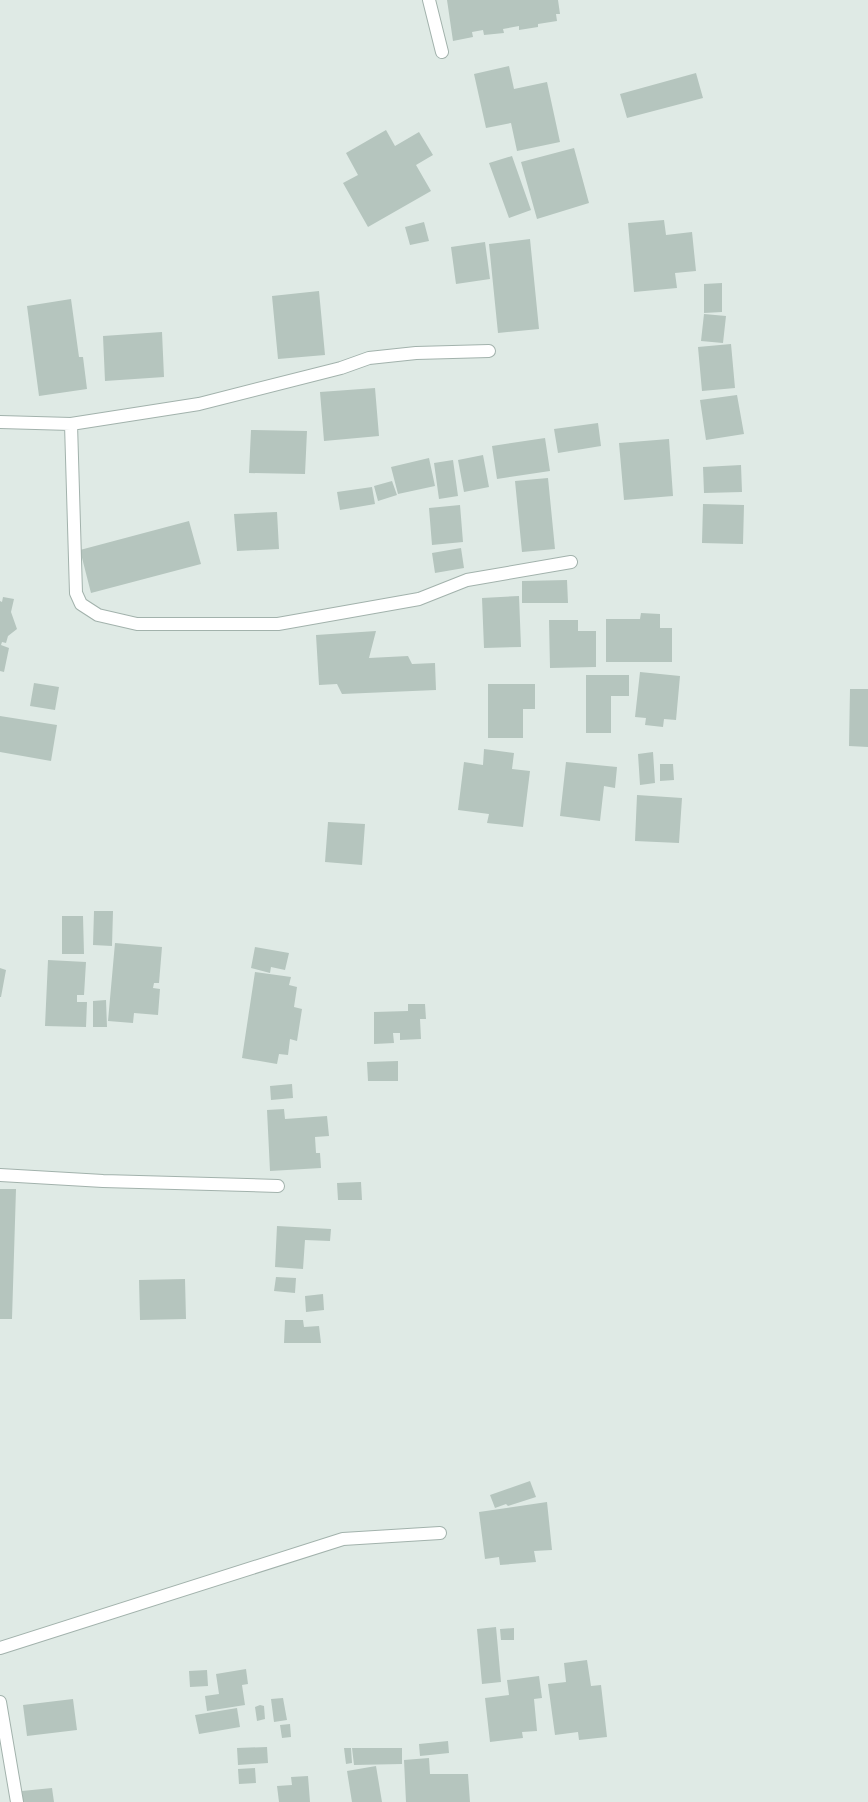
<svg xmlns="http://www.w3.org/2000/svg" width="868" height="1802" font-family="Inter,sans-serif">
	<rect width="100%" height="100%" fill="#dfeae5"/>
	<path fill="#b5c5be" d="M447,0H558L560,14H556L557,21L538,24V27L519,30V26L503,29L504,33L484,35L483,30L472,32L473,37L453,41Z
		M509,66L514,89L547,82L560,142L517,151L511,123L486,128L474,74Z
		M696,73L703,98L627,118L620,94Z
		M386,130L395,146L419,132L433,155L416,165L431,191L368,227L343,183L358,175L346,153Z
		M574,148L589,203L537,219L521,162Z
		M512,156L531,210L509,218L489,163Z
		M664,220L666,235L692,232L696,271L675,273L677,288L634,292L628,223Z
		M424,222L429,241L410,245L405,227Z
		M530,239L539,329L498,333L489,244Z
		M485,242L490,279L456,284L451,247Z
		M722,283V312L704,313V284Z
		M319,291L325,355L278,359L272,296Z
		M71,299L79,357H83L87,389L39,396L27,306Z
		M704,314L726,316L723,343L701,341Z
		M162,332L164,377L105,381L103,336Z
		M731,344L735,388L702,391L698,347Z
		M375,388L379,436L324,441L320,392Z
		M737,395L744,434L706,440L700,400Z
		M598,423L601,446L558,453L554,429Z
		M251,430L307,431L305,474L249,473Z
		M545,438L550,471L497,479L492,446Z
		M669,439L673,496L624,500L619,443Z
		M483,455L489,487L464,492L458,460Z
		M429,458L435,486L398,494L391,467Z
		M453,460L458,496L439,499L434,463Z
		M741,465L742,492L704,493L703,467Z
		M548,478L555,549L522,552L515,481Z
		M392,481L397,495L378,501L374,486Z
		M372,487L375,504L340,510L337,492Z
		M703,504L744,505L743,544L702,543Z
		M460,505L463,542L432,545L429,508Z
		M277,512L279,549L237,551L234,514Z
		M189,521L201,564L91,593L80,550Z
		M461,548L464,568L435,573L432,553Z
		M567,580L568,603H522V581Z
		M519,596L521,647L484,648L482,598Z
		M3,597L14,599L11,612L17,629L8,636L6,643L2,642L1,645L9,648L4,672L0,671V601L2,602Z
		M641,613L660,614V628H672V662H606V619H640Z
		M549,620H578V631H596V667L550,668Z
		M376,631L369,658L408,656L412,664L435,663L436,690L342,694L337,684L319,685L316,635Z
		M640,672L680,676L676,720L664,719L663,727L645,725L646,718L635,717Z
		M586,675H629V696H611V733H586Z
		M34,683L59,687L55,710L30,706Z
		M488,684H535V709H523V738H488Z
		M850,689H868V747L849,746Z
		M0,716L57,725L51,761L0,752Z
		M484,749L514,753L512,769L530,771L523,827L487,823L489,814L458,810L464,762L483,765Z
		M653,752L655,783L640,785L638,754Z
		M566,762L617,767L615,788L604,786L600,821L560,816Z
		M660,764H673L674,780L660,781Z
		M637,795L682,798L679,843L635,841Z
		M328,822L365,824L362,865L325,862Z
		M94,911H113L112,946L93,945Z
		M62,916H83L84,954H62Z
		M115,943L162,947L159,983H154L153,988L160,989L158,1015L134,1013L133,1023L108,1021Z
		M255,947L289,953L285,970L271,967L270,973L251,968Z
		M48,960L86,962L84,995H77V1002H87L86,1027L45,1026Z
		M0,968L6,970L1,997H0Z
		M255,972L291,977L289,985L297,987L294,1007L302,1009L297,1041L290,1039L288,1055L279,1054L277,1064L242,1058Z
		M106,1000L107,1027H93V1001Z
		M408,1004H425L426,1019H420L421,1039L400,1040V1033H393L394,1043L374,1044V1012L408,1011Z
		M398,1061V1081H368L367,1062Z
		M292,1084L293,1098L271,1100L270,1086Z
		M284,1109L285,1119L327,1116L329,1136L315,1137L316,1153H320L321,1168L270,1171L267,1110Z
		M361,1182L362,1200H338L337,1183Z
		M0,1189H16L12,1319H0Z
		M277,1226L331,1229L330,1241L305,1240L303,1269L275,1267Z
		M276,1277L296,1278L295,1293L274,1291Z
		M185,1279L186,1319L140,1320L139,1280Z
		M323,1294L324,1310L306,1312L305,1296Z
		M285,1320H303L304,1327L319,1326L321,1343H284Z
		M530,1481L536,1497L508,1506L506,1504L495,1508L490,1495Z
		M547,1502L552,1550L534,1551L536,1562L500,1565L499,1557L485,1559L479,1512Z
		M496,1627L501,1682L482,1684L477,1629Z
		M514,1628V1640H501L500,1629Z
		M587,1660L591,1686L601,1685L607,1737L579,1740L578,1732L555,1735L548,1684L566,1682L564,1663Z
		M246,1669L248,1684L242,1685L245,1705L207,1711L205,1696L219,1694L216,1674Z
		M207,1670L208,1686L190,1687L189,1671Z
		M539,1676L542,1698L534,1699L537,1731L522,1732L523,1738L490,1742L485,1698L509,1695L507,1680Z
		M283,1698L287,1720L274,1722L271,1699Z
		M73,1699L77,1730L27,1736L23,1705Z
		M260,1705L264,1706L265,1719L257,1721L255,1707Z
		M237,1708L240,1727L199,1734L195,1715Z
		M290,1724L291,1737L282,1738L280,1725Z
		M448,1741L449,1753L420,1756L419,1744Z
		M267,1747L268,1763L238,1765L237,1748Z
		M344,1748H351L352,1763L346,1764Z
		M352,1748H402V1764L354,1765Z
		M429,1758L430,1774H468L470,1802H406L404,1760Z
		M376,1766L382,1802H352L347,1771Z
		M255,1768L256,1783L239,1784L238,1769Z
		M308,1776L310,1802H279L277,1786L292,1785L291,1777Z
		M52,1788L54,1802H23L22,1791Z"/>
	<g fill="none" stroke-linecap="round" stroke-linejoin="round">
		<g stroke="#a2b2ac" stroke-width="14">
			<path id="street" d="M429,0L442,52
				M0,422L71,424L199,404L341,368L369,358L416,353L489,351
				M71,424L76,593L81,604L98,615L137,624H278L419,599L467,580L571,562
				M0,1175L103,1181L278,1186
				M0,1648L343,1539L440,1533
				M0,1702L17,1802"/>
		</g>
		<use href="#street" stroke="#fff" stroke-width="12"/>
	</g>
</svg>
